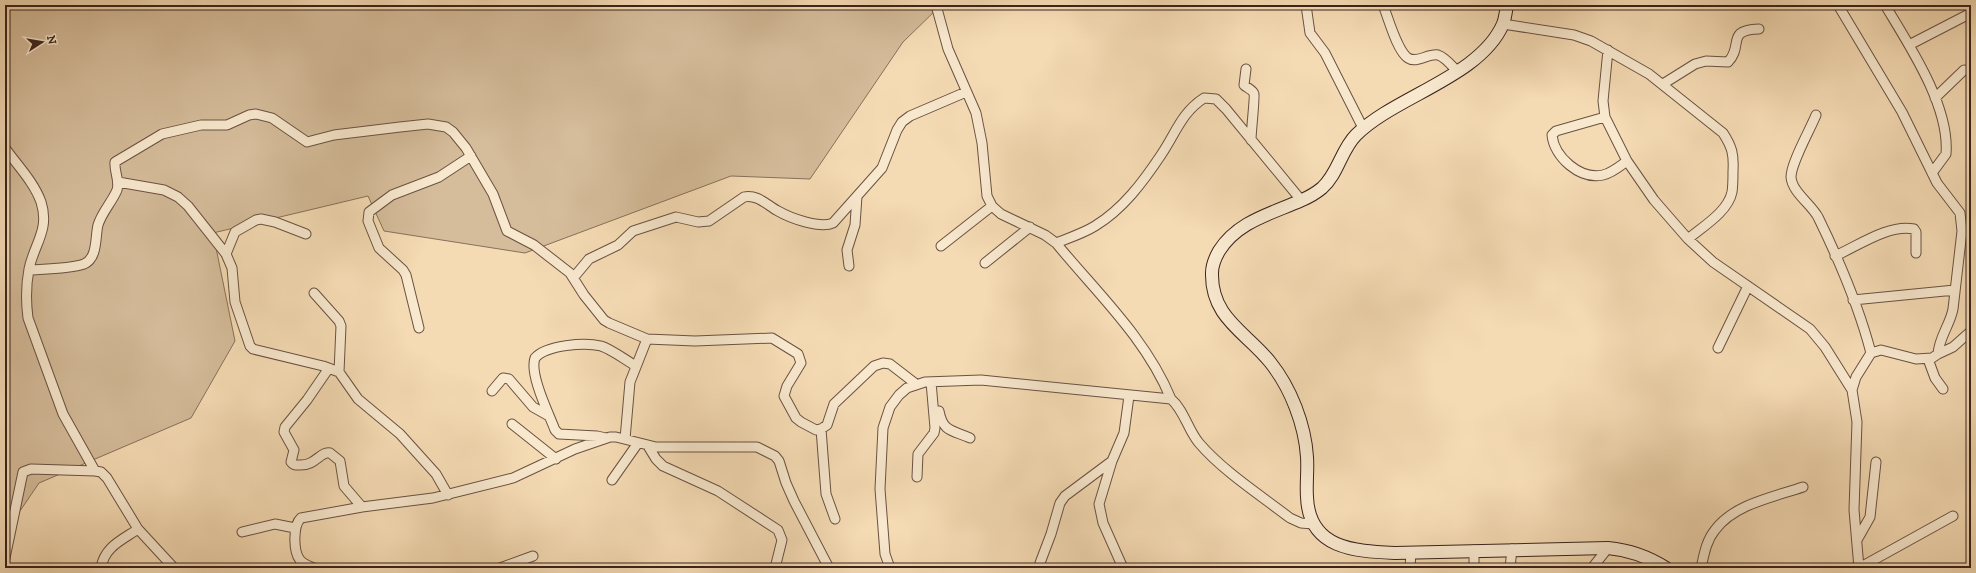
<svg xmlns="http://www.w3.org/2000/svg" width="1976" height="573" font-family="'IM FELL DW Pica',serif">
	<rect width="100%" height="100%" fill="#f5dbb4"/>
	<filter id="stains"><feTurbulence type="fractalNoise" baseFrequency=".005" numOctaves="4"/><feColorMatrix values="0 0 0 0 .2 0 0 0 0 .09 0 0 0 0 .02 0 0 0 .5 -.17"/></filter>
	<radialGradient id="worn" r=".72"><stop offset=".6" stop-color="#630" stop-opacity="0"/><stop offset="1" stop-color="#630" stop-opacity=".3"/></radialGradient>
	<path fill="#d5bc9a" stroke="#88705b" d="M5,5H943L940,6L903,42L810,179L731,176L525,253L384,231L368,196L213,233L235,341L191,418L39,483L5,533Z"/>
	<g fill="none" stroke-linecap="round" stroke-linejoin="round">
		<g stroke="#695242" stroke-width="11">
			<path id="street" d="M936,5L948,49L976,113L982,143L987,196L992,206L1001,214L1045,235L1056,243C1097,293 1146,338 1171,399
				M1306,5L1310,33L1325,53L1363,128
				M1383,5C1388,17 1397,51 1408,58C1417,64 1428,53 1438,55C1445,57 1452,66 1457,71
				M1838,5L1902,112L1937,183L1960,213L1962,231L1953,309C1950,325 1939,337 1938,354L1932,358L1916,359L1881,350L1871,353L1856,377L1852,390L1857,422L1854,510L1859,568
				M1885,5C1909,45 1950,106 1946,154L1932,173
				M1503,24L1574,35L1591,41L1649,74L1723,133C1732,147 1734,154 1733,171C1733,178 1733,186 1732,192C1728,212 1702,227 1688,239
				M1909,45L1971,13
				M1608,50L1603,101L1605,117L1627,161L1654,200L1688,239L1713,262L1810,329L1825,347L1852,390
				M1246,69L1244,85C1247,88 1253,90 1254,94C1255,97 1251,132 1251,140
				M1663,84L1695,64L1706,61L1728,62C1744,46 1725,30 1759,29
				M1935,98L1964,70
				M1816,115C1810,130 1791,163 1791,177C1792,192 1811,204 1818,217C1839,260 1859,307 1871,353
				M1605,117L1556,131L1552,135C1554,157 1580,180 1603,175C1612,173 1620,166 1627,161
				M5,148C17,165 34,182 41,202C50,230 34,244 29,269C26,285 26,303 28,318L63,414L95,471
				M118,182L164,190L178,197L188,206L226,254L232,268L235,302L250,346L253,349L323,366L339,372L358,399L400,434L436,474L448,495
				M1056,243C1069,238 1084,233 1095,226C1123,209 1143,182 1161,155C1176,133 1181,113 1204,98L1216,99L1226,109L1301,200
				M941,246L992,206
				M226,254L235,232L256,220L261,219L275,222L306,234
				M1835,256C1858,246 1888,224 1914,229L1916,232V253
				M985,263L1030,227
				M849,266L847,250L855,225L857,196
				M29,270C44,269 69,269 84,264C98,258 95,237 98,225C102,212 112,202 117,190C120,180 114,172 115,162L162,134L201,125H227L249,115L256,114L272,118L307,142L334,135L400,127L428,124L446,127L453,132L466,148L493,194L507,231L534,245L570,273L584,295L604,320L609,323L647,339L695,341L772,338L798,354L801,363L787,386L784,396L796,418L801,422L816,430L821,429L827,425L834,404L874,366L883,363L890,364L916,384
				M574,277L589,259L618,245L633,231L676,217L698,222L709,221L744,197C757,194 767,205 778,211C790,218 820,229 833,223L882,168L897,130L902,122L910,116L966,92
				M314,293L339,321L341,326L339,372
				M1853,300L1955,290
				M419,328L406,275L403,270L379,248L368,221L369,212L392,195L439,177L471,156
				M1718,348L1748,286
				M1938,354L1953,347L1971,331
				M1928,359L1935,378L1943,389
				M329,368L307,400L285,427L284,432L294,450L291,462C293,465 295,465 299,465C316,466 320,451 330,453L340,461L344,486L362,507
				M492,391L503,378L509,379L533,407L549,416
				M939,411C943,432 952,430 970,438
				M512,424L556,459
				M821,429L826,494L835,519
				M606,438L597,436L559,434L555,430C549,414 529,374 535,358C546,345 585,342 601,346C613,350 625,360 636,366
				M625,439L630,382L647,339
				M648,446L656,459L663,466L718,491L778,530L782,540L775,568
				M1112,461L1099,504L1103,523L1123,568
				M917,477L918,454L934,433L935,428L931,382
				M612,480L638,443
				M242,532L275,524L295,528
				M1857,540L1870,517L1876,462
				M5,558L23,472L31,469L95,471L101,472L107,478L138,529L174,568
				M1040,563L1051,534L1060,503L1065,496L1112,461L1124,433L1129,396
				M101,568C104,547 122,540 138,529
				M314,568C309,566 303,564 300,560C293,551 293,525 301,518L362,507L433,498L513,478L575,449L610,437H616L656,447H757L775,456L779,461L786,483L794,501L829,568
				M500,568L533,556
				M890,568L885,554L880,489L883,428L890,407L899,395L907,388L925,382L981,380L1171,399C1184,410 1188,430 1199,443C1223,471 1260,495 1290,518L1301,523L1313,524
				M1410,568L1411,552
				M1474,568V550
				M1510,568L1512,549
				M1592,568L1608,548
				M1701,568C1704,555 1706,541 1715,530C1734,504 1774,497 1803,487
				M1859,568L1953,516"/>
		</g>
		<g stroke="#3a241c" stroke-width="14">
			<path id="secondary" d="M1507,5C1506,11 1505,19 1503,24C1480,77 1395,96 1356,135C1341,150 1338,174 1322,188C1316,193 1309,197 1302,200C1271,214 1238,221 1219,251C1215,258 1212,265 1212,273C1211,318 1246,332 1270,362C1291,388 1305,425 1307,457C1308,470 1306,484 1307,497C1309,549 1354,551 1395,553L1608,548C1630,550 1647,556 1666,568"/>
		</g>
		<use href="#street" stroke="#f8e8ce" stroke-width="9"/>
		<use href="#secondary" stroke="#f8e8ce" stroke-width="12"/>
	</g>
	<rect width="1976" height="573" fill="none" stroke="#f5dbb4" stroke-width="20"/>
	<rect x="6" y="6" width="1964" height="561" fill="none" stroke="#3a241c" stroke-width="2"/>
	<rect x="10" y="10" width="1956" height="553" fill="none" stroke="#3a241c"/>
	<g transform="translate(42 42) rotate(78)" stroke="#f8e8ce" stroke-width="3" paint-order="stroke">
	<path d="M0-3L7 15L0 10L-7 15Z" fill="#3a241c"/>
	<text y="-6" font-size="11" font-weight="bold" text-anchor="middle" fill="#3a241c">N</text>
	</g>
	<rect width="100%" height="100%" filter="url(#stains)"/>
	<rect width="100%" height="100%" fill="url(#worn)"/>
</svg>
